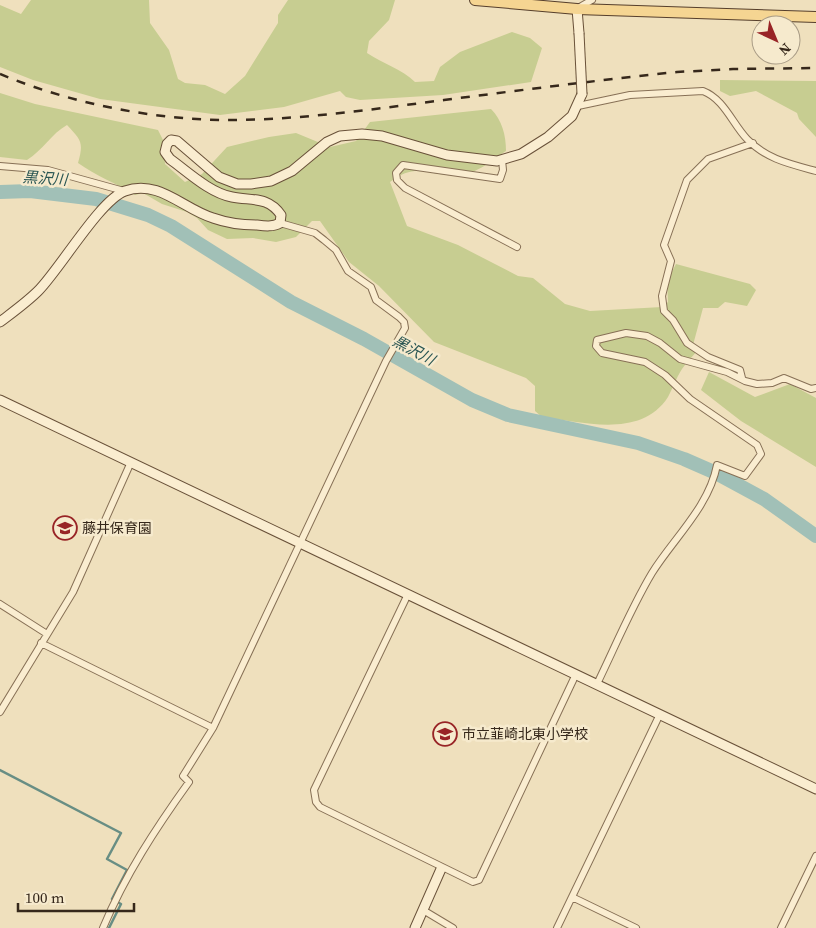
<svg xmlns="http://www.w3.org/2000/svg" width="816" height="928" font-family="'Source Serif 4','Noto Sans JP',serif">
	<rect width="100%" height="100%" fill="#efe0bd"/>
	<path fill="#c7cd91" d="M31,0H149L150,23L169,50L178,79L185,83L205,85L225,94L245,76L278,23V15L288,0H395L389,20L369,41L367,53C383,64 402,69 415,82L434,81L440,67L460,52L512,32L530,38L542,48L531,82L443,95L360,100L346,97L340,91L284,107L220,115L100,99L33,80L0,67V5L21,14Z
		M720,80L816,81V137L799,119L797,113L756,91L730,96L720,91Z
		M0,93L35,104L158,130L164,142L165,164L185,182L202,174L227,147L269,137L296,133L330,147L356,141L370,122L491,109C502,120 506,135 506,151C494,159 476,174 461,175C431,178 418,160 390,182L407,226L458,245L518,276L533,278L565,304L590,311L662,307L668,302L667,281L676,264L750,284L756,290L747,306L725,302L718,308H703L693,345L697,351C692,357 686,363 682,369C676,378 673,388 668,397C641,439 583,422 542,417L535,411V386L526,378L434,342L379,286L349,262L320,221H312L296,237L276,242L253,238L227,239L208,230L197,218L187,212L162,204L143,193L135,195C116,183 96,176 78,163C84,142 81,140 67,125C51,134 43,150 27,160L0,157Z
		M709,372L755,397L790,384L816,398V467L741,421L701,390Z"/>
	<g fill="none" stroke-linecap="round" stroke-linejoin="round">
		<path stroke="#688e84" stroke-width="2.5" d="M0,770L121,833L107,859L127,870L112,899L121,904L109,928"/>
		<path stroke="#a1c0b7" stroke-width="14" d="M0,192L30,191L96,199L148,215L171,226L291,302L364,339L472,400L508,415L638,443L684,459L716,473L764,499L816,536"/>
		<g stroke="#877056" stroke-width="8">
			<path id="street" d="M578,8L592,0
				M578,106L630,95L703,91C724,99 732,123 747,139C766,159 790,164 816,171
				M502,160L503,170L500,179L403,165L396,173L397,180L405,188L517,247
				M0,166L48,170L124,191
				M742,378L740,370L708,357L687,343L673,320L664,311L662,296L671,261L664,245L687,180L708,159L753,143
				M408,594L314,790L316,802L320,807L473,882L479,880L576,674
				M0,604L47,634
				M41,643L213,728L386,361L405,328L404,322L399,317L376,300L371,287L348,271L336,250L324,240L315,233L280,223
				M597,684C615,647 631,608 652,573C673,539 709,507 717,465L745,476L761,454L757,445L690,399L665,375L645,362L602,353L596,346L597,340L626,333L647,336L660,343L680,359L727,372L745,381L757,384L772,383L784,378L811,389L816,388
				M0,712L73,592L131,462
				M572,897L636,928
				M423,910L453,928
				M103,928C125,875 156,828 189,782L183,776L213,728
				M557,928L660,714
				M781,928L816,856"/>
		</g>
		<g stroke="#695139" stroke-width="11">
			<path id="secondary" d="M577,9L579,33
				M0,322C13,312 27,302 38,291C60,269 100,200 125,191C159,179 183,209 213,218C227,223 242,225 257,225C265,226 273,227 280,223L281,215C268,196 252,201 232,197C210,193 188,172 170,159L165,152L167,144L171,140L177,141L219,177L237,184H251L271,181L292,171L327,142L340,136L362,134L382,136L447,155L497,161L521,154L548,137L572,116L582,94
				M0,400L816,789
				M415,928L441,869"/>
		</g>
		<g stroke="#553e2b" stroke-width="12">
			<path id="primary" d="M475,0L577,9L816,17"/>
		</g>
		<use href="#street" stroke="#faedd0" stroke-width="6"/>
		<use href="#secondary" stroke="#faedd0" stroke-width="9"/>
		<use href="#primary" stroke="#f5d592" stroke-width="10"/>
		<path stroke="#36281b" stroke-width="2.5" stroke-dasharray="9 9" stroke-linecap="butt" d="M0,74C72,104 158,121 237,120C307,119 375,109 444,100C522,90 599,80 677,72L733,69L816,68"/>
		<g stroke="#695139" stroke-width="11" stroke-linecap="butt">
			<path id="secondary-bridge" d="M579,33L582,94"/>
		</g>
		<use href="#secondary-bridge" stroke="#faedd0" stroke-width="9"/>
	</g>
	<defs>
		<g id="school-ring" transform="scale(1.25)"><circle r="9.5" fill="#f6eacd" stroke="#982426" stroke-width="1.5"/><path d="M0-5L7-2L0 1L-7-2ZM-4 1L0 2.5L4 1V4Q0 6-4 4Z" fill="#982426"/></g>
	</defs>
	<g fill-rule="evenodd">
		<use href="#school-ring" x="65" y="528"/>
		<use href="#school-ring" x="445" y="734"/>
	</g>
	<g text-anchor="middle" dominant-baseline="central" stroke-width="5" stroke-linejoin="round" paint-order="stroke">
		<g font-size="14" fill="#36281b" stroke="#f6eacd" text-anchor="start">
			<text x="82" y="528">藤井保育園</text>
			<text x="462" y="734">市立韮崎北東小学校</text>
		</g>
		<g font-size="15" font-style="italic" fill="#2a5653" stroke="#f6eacd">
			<text transform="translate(45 178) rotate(4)">黒沢川</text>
			<text transform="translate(414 350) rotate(28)">黒沢川</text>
		</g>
	</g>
	<g transform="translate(776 40) rotate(136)"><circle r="24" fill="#f6eacd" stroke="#a99c86"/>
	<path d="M0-4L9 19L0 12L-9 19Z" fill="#982426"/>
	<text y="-8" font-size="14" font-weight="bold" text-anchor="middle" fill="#36281b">N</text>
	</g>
	<path d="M18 903v8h116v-8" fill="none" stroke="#36281b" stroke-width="2.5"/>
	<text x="25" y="903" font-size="15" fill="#36281b" stroke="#f6eacd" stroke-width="4" paint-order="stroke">100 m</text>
</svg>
